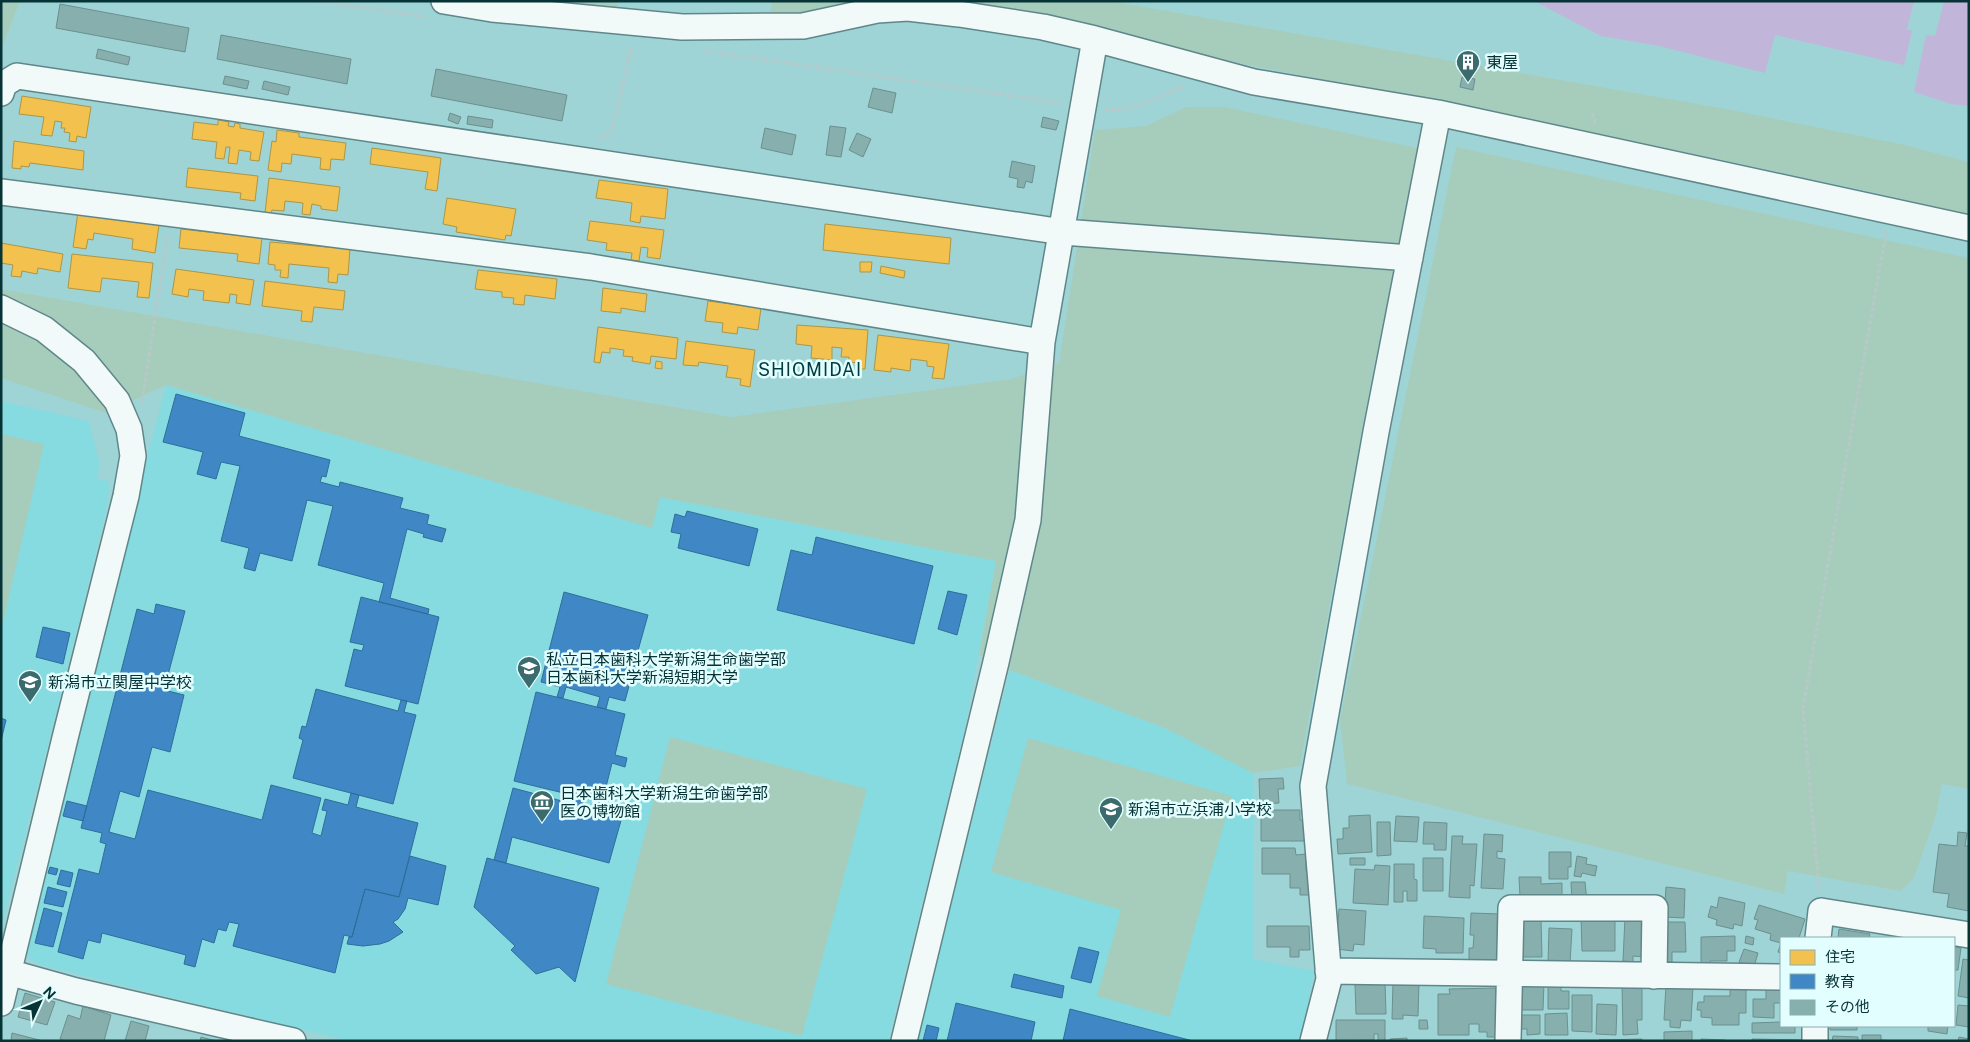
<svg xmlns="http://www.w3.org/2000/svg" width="1970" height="1042" font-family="'Public Sans','Noto Sans JP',sans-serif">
	<rect width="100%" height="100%" fill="#9fd4d7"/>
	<path fill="#85dbdf" d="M166,385L652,528L659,497L996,561L964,732L888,1041H349L37,964L24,953L78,724Z
		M1,401L89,421L99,462L98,479L110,482L107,506L81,614L1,929Z
		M1010,670L1165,728L1253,773V959L1314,971L1300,1041H917Z"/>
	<path fill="#a6cdbc" d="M1,1H20L1,50Z
		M520,1H617V15Z
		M772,1H850L797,15L770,13Z
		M942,1H1110L1726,109L1905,145L1969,162V215L1877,193L1666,148L1218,59L1081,24Z
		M1186,107H1225L1422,149L1373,370L1300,766L1253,773L1165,728L1010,670L979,655L996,561L660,497L652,528L166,385L106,413L1,378V289L731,417L1011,379L1059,363L1095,130L1146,126Z
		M1456,147L1969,258V789L1942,784L1936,815L1914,878L1901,891L1788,871L1784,894L1347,784L1340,720Z
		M1,434L44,444L3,623H1Z
		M670,737L867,789L802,1036L606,984Z
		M1028,738L1232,796L1170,1017L1097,996L1121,910L991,872Z"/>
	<path fill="#c2b5da" d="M1534,1H1914L1907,29L1912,31L1904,65L1775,35L1765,73L1659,46L1601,36Z
		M1944,1H1969V106L1951,104L1914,92L1926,35L1935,36Z"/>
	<path fill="#f2c14e" stroke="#ab9647" d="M22,96L91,107L86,138L77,136L76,142L69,141L70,133L64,132L65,128H61L62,122L55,121L52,136L41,135L44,117L19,114Z
		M218,120L229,122L228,126L234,127L235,123L240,124V128L264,132L259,161L250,160L251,152L239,150L237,164L228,163L230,147H226L224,159L215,158L217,142L192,139L194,122L218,125Z
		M277,130L299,133V137L346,143L344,160L331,159L330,170L320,169L321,158L292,154L291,164L282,163L281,172L268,170L272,141L276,142Z
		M14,141L84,151L83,170L30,163L29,167L21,166V169L12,168Z
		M372,148L441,158L437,191L425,189L428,172L370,164Z
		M188,168L258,176L255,201L240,199L241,193L186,187Z
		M269,178L340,187L337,211L321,209V206L312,204L310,215L302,214L303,203L285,201L284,211L272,210L271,214L265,213Z
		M599,180L668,189L665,219L641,216L640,223L630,221L632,203L596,198Z
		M447,198L516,209L511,236L506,235L505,240L456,232L457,227L443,224Z
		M78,212L159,225L155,253L132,249L133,239L94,233L93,240L88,239L86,249L73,247Z
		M590,221L664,230L660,259L647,257L648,248L641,247L639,261L631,260L632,253L606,250L607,243L587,240Z
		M825,224L951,238L949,264L823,250Z
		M181,229L262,238L259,264L237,261L238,254L179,248Z
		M270,242L350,249L348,275L338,274L337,283L328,282L329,268L289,264L288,278L280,277L281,270H275V265L268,264Z
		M1,243L63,254L60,272L38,268L37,274L22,271L21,277L11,276L13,265L1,263Z
		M72,254L153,263L149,298L137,297L139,282L102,278L100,292L68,288Z
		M860,262H872L871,272H860Z
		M881,266L905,271L904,278L880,273Z
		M176,269L254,280L250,305L236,303L237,295L230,294L229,303L203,300L204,291L189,289L188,297L172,294Z
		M478,270L557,279L555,299L525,295L524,305L513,304L514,298L502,297V292L475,289Z
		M265,281L345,291L343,310L314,307L312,322L301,321L302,311L262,306Z
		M603,288L647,294L645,312L621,308V313L601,311Z
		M708,301L761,308L758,330L738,327L737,334L722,332L723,323L705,321Z
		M797,325L868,330L865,369H859V363L849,362V357H841L842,348L832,347V360L811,358L812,346L796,344Z
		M598,327L678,338L676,359L651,356L650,364L632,361L633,357L623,356L624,350L610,348V353L602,352L600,363L594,362Z
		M878,335L949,344L944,379L932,378L934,367L927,366V361L911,359L910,371L891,368V372L874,370Z
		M686,341L755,350L750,387L740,385L741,379L726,377L728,366L699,362L698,366L683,365Z
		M656,361L662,362V369L655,368Z"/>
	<path fill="#3f88c5" stroke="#2e6e9a" d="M176,394L245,413L239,436L330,460L326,477L322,476L320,482L339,487L340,482L403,498L400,508L429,515L427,524L446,529L442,542L423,537L424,534L407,529L390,598L429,609L428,614L379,602L384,583L318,565L333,506L307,500L292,561L260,553L255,571L244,568L249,548L221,541L240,466L221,462L216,479L197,474L203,452L163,442Z
		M687,511L758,529L749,566L678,548L681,534L671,532L675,514L685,517Z
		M816,537L933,566L914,644L777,610L791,550L812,555Z
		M948,591L967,595L957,635L938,629Z
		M564,592L648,615L637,654L650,658L647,667L635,664L625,701L609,697L606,709L597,707L600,697L566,687L563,698L557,697L560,687L541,682Z
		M361,597L439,617L418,704L345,686L354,649L362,651L364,645L350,642Z
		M156,604L185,611L164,690L184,695L170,752L152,747L139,797L120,791L109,832L135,839L148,790L262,820L271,785L321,798L312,833L321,836L327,811L322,810L325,799L348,805L351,793L359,795L356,807L418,823L399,897L365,889L352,937L344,935L335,973L233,946L239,924L229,922L226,931L218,929L214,943L202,939L195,967L184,964L186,955L102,933L100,943L88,940L83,959L58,952L79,869L99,874L106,844L100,842L102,833L81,828L137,609L154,614Z
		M43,627L70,633L63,664L36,657Z
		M316,689L398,711L401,700L407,701L404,712L416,715L393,804L293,778L303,740L299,738L302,726L306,727Z
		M536,692L625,714L615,755L627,758L625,767L612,763L602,803L584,798L582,806L573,804L576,796L514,781Z
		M1,718L6,720L1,741Z
		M513,788L622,817L609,863L512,837L506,863L494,860Z
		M67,801L87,806L83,821L63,816Z
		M410,856L446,866L438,905L408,898L405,909L398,919L393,922L403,932L389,941L380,944L363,946L347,944L349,937H352L365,889L399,897Z
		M487,858L599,888L575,982L559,967L536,974L511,950L515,946L474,907Z
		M50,867L58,869L56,875L48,873Z
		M61,870L73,873L70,887L57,884Z
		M48,887L67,892L63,907L44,903Z
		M44,908L62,913L53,947L35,943Z
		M1079,947L1099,952L1091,983L1071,978Z
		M1014,974L1064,986L1062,998L1011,987Z
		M956,1003L1035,1022L1031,1041H947Z
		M1070,1009L1193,1041H1063Z
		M927,1025L939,1028L936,1041H923Z"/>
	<path fill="#87afad" stroke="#6a908f" d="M60,4L189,28L185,52L56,28Z
		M221,35L351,59L347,84L217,59Z
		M98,49L130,57L128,65L96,58Z
		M436,69L567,95L562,121L431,96Z
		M225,76L249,81L247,89L223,84Z
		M1462,77L1475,79L1473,90L1460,87Z
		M264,81L290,87L288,95L262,89Z
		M873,88L896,93L892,113L868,107Z
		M450,113L461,117L458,124L448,120Z
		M468,116L493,120L492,128L467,124Z
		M1043,117L1059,121L1056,130L1041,127Z
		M830,126L846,128L841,157L826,155Z
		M765,128L796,135L792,155L761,148Z
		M857,133L871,139L863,157L849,150Z
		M1012,161L1035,166L1032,183L1026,181L1024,188L1017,187L1018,179L1009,177Z
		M1283,778L1284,789H1278L1279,803L1260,804L1259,779Z
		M1261,810H1300V820L1311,821V841H1261Z
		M1370,815L1372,852L1338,854L1337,839H1343V828H1349V816Z
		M1396,816L1419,817L1417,842L1394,841Z
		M1377,822H1390L1391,855L1377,856Z
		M1424,822L1447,823L1446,850H1434V844H1423Z
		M1958,832L1967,833L1965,846H1969V911L1947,907L1949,894L1933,892L1939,844L1957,846Z
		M1484,834L1503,835L1502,852L1497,851V858L1505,859L1503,889L1481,888Z
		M1452,836H1463L1462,844H1477L1474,886L1470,885V898L1449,897Z
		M1262,848H1295L1296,855L1306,854V871H1310V895H1300V888H1290V874H1262Z
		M1549,852H1571V867H1568V879H1549Z
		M1577,856L1587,858L1586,864L1597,866L1595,876L1582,873L1581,877L1574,876Z
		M1350,858H1365V865H1350Z
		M1423,858H1443V891H1423Z
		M1394,864H1414V879L1417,880V901H1407V891H1403V902H1394Z
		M1375,865L1390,866L1388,905L1353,903L1355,869L1374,870Z
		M1519,877H1541V884L1562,883V901L1520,897Z
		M1571,882H1585L1587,902L1572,903Z
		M1666,887L1685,889L1684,918L1664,917Z
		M1719,897L1745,903L1742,926L1734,924L1733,929L1716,925L1717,920L1708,917L1711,906L1717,908Z
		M1759,905L1805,919L1799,938H1781V953L1778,952L1781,943L1770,940L1771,934L1755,929L1758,920L1754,919Z
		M1339,909L1366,911L1364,945L1354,944L1353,951L1336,949Z
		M1471,913L1501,914L1499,968L1469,967V948H1473L1474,935H1470Z
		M1424,916L1464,918L1463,953H1436V949L1423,948Z
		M1581,917H1615V951H1582Z
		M1625,917L1646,918L1645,957L1633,956V962L1623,961Z
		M1520,919H1541L1542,957H1521Z
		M1662,922H1685L1686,952H1672V962H1663Z
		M1267,926H1309L1310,950H1299V957H1290V947H1267Z
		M1549,928L1572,929L1570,963L1548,962Z
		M1839,929L1870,934L1869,938H1838Z
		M1735,936V951H1727V961H1710V968L1701,969V937Z
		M1746,936L1754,938L1753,945L1745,943Z
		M1954,947L1961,948L1958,970H1954Z
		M1744,949L1758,953L1754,967L1739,962Z
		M1963,959L1969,960V998L1958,996Z
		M1393,982L1419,983L1418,1016L1403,1015V1019H1392Z
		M1385,983L1386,1014H1356L1355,984Z
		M1548,983H1561V991H1569V1009H1548Z
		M1520,984H1544L1543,1010H1520Z
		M1622,984H1642V1020H1637L1638,1034L1623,1035Z
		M1666,985L1693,987L1691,1021L1681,1020L1680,1028L1670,1027V1020H1664Z
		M1766,986L1781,987V1003H1774V1018L1753,1017V999H1766Z
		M1730,987H1746V1013H1739V1025H1712V1018L1701,1017V1010H1697L1698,1002H1704V996H1730Z
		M1497,988V1037H1487V1032H1479V1024H1469V1035H1438V994H1450L1449,989Z
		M25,993L55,1002L47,1025L18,1017Z
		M1572,995H1592V1032L1572,1031Z
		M1597,1004L1617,1005L1616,1035L1596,1034Z
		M1958,1005L1969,1006V1027L1956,1025Z
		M83,1006L111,1015L104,1041H65L60,1039L68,1015L80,1019Z
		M1567,1013L1568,1035H1545V1014Z
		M1518,1015H1540V1034L1527,1035V1029H1518Z
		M1336,1020H1385V1041H1378V1034H1374V1040L1336,1041Z
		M1419,1020H1427L1428,1029H1419Z
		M131,1021L149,1026L145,1041H125Z
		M1781,1022V1026H1795V1033H1752V1023Z
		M1830,1026H1857V1030H1830Z
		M1924,1026H1948L1947,1034L1928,1031V1026Z
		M1692,1031V1041H1664V1032Z
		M12,1033L43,1041H11Z
		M1862,1035H1881V1040L1897,1041H1862Z
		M1833,1036L1858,1037V1041H1832Z
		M201,1037L216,1041H200Z
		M1959,1037L1969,1039V1041H1958Z
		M1407,1038V1041H1390V1039Z
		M1642,1039V1041L1599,1040Z
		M1701,1039L1725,1040V1041H1701Z
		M1752,1039L1806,1040V1041H1752Z"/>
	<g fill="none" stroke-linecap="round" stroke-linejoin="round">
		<g stroke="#5f8789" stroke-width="28">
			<path id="minor" d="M444,1L492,9L682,27L803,26L877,10L908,8L959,14L1043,27L1095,39L1254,82L1438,113L1969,228
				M1,93L4,84L17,76L1063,232L1410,258
				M1,192L591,267L1042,342
				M1,308L44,329L84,361L117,401L129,429L133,456L126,496L66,734L1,1003
				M1818,938L1821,911L1969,935
				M1,970L76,991L293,1041
				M1328,971L1781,977
				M904,1041L996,662L1028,520L1042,342L1095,39
				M1313,1041L1329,979L1313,786L1376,432L1438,113
				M1508,1041L1511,908H1655L1654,976
				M1815,1041V1026"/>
		</g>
		<path stroke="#b8c8c9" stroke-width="3" stroke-dasharray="4 2.5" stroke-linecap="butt" d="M317,1L427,17
			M706,51L1061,103
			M1105,109C1132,113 1159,96 1184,86
			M1592,113L1596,124
			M599,139L611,133L632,45
			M142,401L168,234
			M1819,890L1803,708L1886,232"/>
		<use href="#minor" stroke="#f1f9f9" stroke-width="25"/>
	</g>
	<defs>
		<g id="building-pin" transform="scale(1.25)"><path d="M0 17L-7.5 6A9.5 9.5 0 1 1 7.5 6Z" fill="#3c6b6e" stroke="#e3feff"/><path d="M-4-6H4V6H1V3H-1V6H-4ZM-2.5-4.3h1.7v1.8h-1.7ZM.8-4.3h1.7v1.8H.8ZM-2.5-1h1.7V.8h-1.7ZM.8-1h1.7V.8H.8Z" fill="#fff"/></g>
		<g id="university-pin" transform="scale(1.25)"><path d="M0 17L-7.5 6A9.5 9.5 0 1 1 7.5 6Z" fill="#3c6b6e" stroke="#e3feff"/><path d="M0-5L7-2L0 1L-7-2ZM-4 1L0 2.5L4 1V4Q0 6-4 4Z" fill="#fff"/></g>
		<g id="school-pin" transform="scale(1.25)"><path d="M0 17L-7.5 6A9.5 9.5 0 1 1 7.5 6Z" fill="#3c6b6e" stroke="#e3feff"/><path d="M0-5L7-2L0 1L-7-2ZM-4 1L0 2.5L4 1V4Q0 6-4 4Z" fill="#fff"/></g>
		<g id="museum-pin" transform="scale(1.25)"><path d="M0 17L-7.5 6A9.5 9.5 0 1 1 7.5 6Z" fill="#3c6b6e" stroke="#e3feff"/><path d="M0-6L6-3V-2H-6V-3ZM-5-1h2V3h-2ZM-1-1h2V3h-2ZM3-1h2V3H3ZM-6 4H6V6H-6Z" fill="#fff"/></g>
	</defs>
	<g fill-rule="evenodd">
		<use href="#building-pin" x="1468" y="62"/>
		<use href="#university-pin" x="529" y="668"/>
		<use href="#school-pin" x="30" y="682"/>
		<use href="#museum-pin" x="542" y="802"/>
		<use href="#school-pin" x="1111" y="809"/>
	</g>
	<g text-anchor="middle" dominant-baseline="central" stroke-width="5" stroke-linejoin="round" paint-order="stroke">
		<g font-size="16" fill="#063336" stroke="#e3feff" text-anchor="start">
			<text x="1486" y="62">東屋</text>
			<text x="546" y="659">私立日本歯科大学新潟生命歯学部<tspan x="546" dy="18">日本歯科大学新潟短期大学</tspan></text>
			<text x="48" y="682">新潟市立関屋中学校</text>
			<text x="560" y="793">日本歯科大学新潟生命歯学部<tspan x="560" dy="18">医の博物館</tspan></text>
			<text x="1128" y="809">新潟市立浜浦小学校</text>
		</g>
		<g font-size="18" letter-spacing="1" fill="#003b3d" stroke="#e3feff">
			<text x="810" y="369">SHIOMIDAI</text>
		</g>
	</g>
	<rect width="1970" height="1042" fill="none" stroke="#063336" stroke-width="5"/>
	<rect x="1780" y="937" width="175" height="90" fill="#e3feff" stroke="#8badaf"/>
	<rect x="1790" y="950" width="25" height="15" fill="#f2c14e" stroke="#8badaf"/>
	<text x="1825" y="962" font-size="15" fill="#063336">住宅</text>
	<rect x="1790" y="974" width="25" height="15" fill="#3f88c5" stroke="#8badaf"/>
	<text x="1825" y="987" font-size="15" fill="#063336">教育</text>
	<rect x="1790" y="1000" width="25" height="15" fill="#87afad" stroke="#8badaf"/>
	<text x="1825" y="1012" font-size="15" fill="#063336">その他</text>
	<g transform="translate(40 1002) rotate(46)" stroke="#e3feff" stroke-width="4" paint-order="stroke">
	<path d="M0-4L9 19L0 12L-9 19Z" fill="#063336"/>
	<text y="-8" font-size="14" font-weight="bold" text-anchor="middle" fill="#063336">N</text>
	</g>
</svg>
